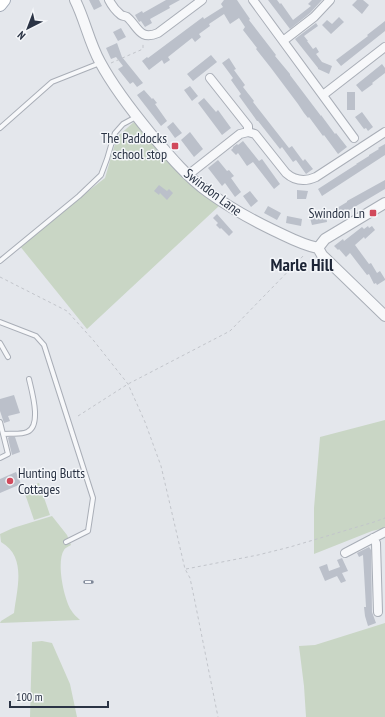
<svg xmlns="http://www.w3.org/2000/svg" width="385" height="717" font-family="'PT Sans Narrow',sans-serif">
	<rect width="100%" height="100%" fill="#e4e7ec"/>
	<path fill="#c9d6c5" d="M135,121L219,206L87,329L19,245L105,178L117,137Z
		M385,420V528L372,531L314,554V508L320,437Z
		M39,483L50,515L34,520L23,488Z
		M52,516L67,535L71,545C69,546 65,548 64,550C56,562 64,599 71,610C73,614 77,617 80,620L0,623L1,621L14,613C17,588 27,557 1,542L0,534L13,528Z
		M385,623V717H306L304,686L299,646L315,645Z
		M42,641L52,643L70,684L77,717H30L32,642Z"/>
	<path fill="#bbc0ca" d="M89,0H99L102,6L94,10Z
		M166,0H180L169,6L170,8L150,19L152,23L145,27L141,21L139,22L135,15L142,11L143,13Z
		M224,0H237L239,3L250,19L249,20L276,55L275,56L290,74V75L321,116V115L335,134L336,133L347,147L338,154L324,135L323,136L309,117L308,118L304,113L298,104L271,68L256,49L257,48L243,30L245,27L239,18L230,24L224,14L209,24L210,26L199,34L201,37L195,42L192,38L168,57L170,60L164,64L162,60L149,70L142,61L147,57L148,58L203,17L204,19L223,7L221,4Z
		M268,0H277L280,4L281,3L293,20L311,6L308,4L312,0H322L310,13L290,29Z
		M357,0H363L369,5L362,14L352,5Z
		M339,17L344,22L331,34L322,25L327,20L332,24Z
		M385,21V31L341,66L336,60L368,36L367,35Z
		M316,23L318,26L304,36L308,41H307L313,49L316,47L319,52L316,54L322,62L332,66L329,74L318,69V68L295,39Z
		M121,28L126,37L118,41L113,32Z
		M117,43L122,57L143,83L137,87L133,82L130,84L118,69L123,66L116,57L111,59L106,48Z
		M211,55L217,62L193,81L187,74Z
		M229,58L236,69L234,70L245,85L243,87L254,101L253,102L289,148L292,146L303,161L305,159L313,169L306,174L296,160L293,162L282,147L280,149L258,121H257L239,96L241,94L231,80L233,78L222,63Z
		M382,64L385,68V73L372,83L373,84L362,92L356,85Z
		M190,86L198,96L192,101L184,90Z
		M144,90L152,99L153,98L157,103L155,104L167,121L161,126L137,95Z
		M347,92H355V110H347Z
		M204,98L216,112L218,110L231,128L222,135L198,103Z
		M362,112L373,127L368,131L366,128L364,129L355,117Z
		M173,122L182,133L175,138L167,127Z
		M190,132L203,149L194,157L181,140Z
		M243,141L259,161L262,159L280,184L274,189L253,162L247,166L238,153L236,155L231,150L233,148V147L237,144L238,145Z
		M385,144V155L322,196L318,189L357,164H356L369,156V155L379,149L378,148Z
		M218,160L227,171L229,170L234,176L231,178L241,192L235,197L225,183L222,186L208,168Z
		M385,180V189L336,218L332,213V211L347,202V201Z
		M159,185L167,191L169,189L173,193L167,200L160,193L159,195L154,191Z
		M297,190L308,191L306,199H297Z
		M250,191L258,201L251,207L243,196Z
		M268,206L281,213L277,220L264,213Z
		M217,214L233,232L229,236L221,228L220,229L216,225L218,223L213,218Z
		M326,215L327,222L312,225L310,218Z
		M287,216L302,219L301,226L286,223Z
		M368,226L369,228L372,226L375,230L365,239L364,237L355,245L369,264L371,263L377,273L380,271L385,279V280L377,285L376,283L374,284L369,274L367,275L350,253L346,257L339,249L338,250L334,246L343,239L344,241L362,227L364,229Z
		M14,395L20,413L8,416L10,421L4,423L0,411V399Z
		M9,437H15L20,452L12,455L8,438Z
		M16,472L21,484L0,493V479Z
		M369,547L371,550L372,612L376,623L368,626L365,616L364,607H366L363,555L359,557L357,553Z
		M342,558L348,571L342,573L346,581L341,583L337,576L325,581L319,567L327,564L329,571L340,567L337,560Z"/>
	<g fill="none" stroke-linecap="round" stroke-linejoin="round">
		<g stroke="#a9aeb7" stroke-width="6">
			<path id="service" d="M0,128L52,82L100,63
				M0,261L79,196L101,175L107,159L112,142L115,133L123,124L136,117
				M0,322L36,336L44,345L93,498L88,531L66,542
				M0,343L8,357
				M0,422L8,454L0,458
				M3,434C11,433 20,435 27,432C42,426 32,392 29,379"/>
		</g>
		<g stroke="#a9aeb7" stroke-width="10">
			<path id="minor" d="M109,0C112,6 116,11 121,15C123,16 125,16 127,17C138,26 139,41 158,33L202,0
				M253,0L354,138
				M283,41L314,17L330,0
				M210,78L248,126V132
				M323,95L385,47
				M188,175L240,134L248,132L255,134L286,173C295,181 305,182 316,177L385,132
				M373,538L376,543L378,612
				M345,553L385,532"/>
		</g>
		<g stroke="#a9aeb7" stroke-width="12">
			<path id="tertiary" d="M75,0C85,20 89,42 100,62C114,88 132,111 151,134C168,154 186,176 208,192C229,207 250,219 273,230C288,237 302,245 318,248
				M318,248L322,255L385,316
				M318,248L325,239L385,203"/>
		</g>
		<g stroke="#a3abb8" stroke-width="14">
			<path id="primary" d="M0,5L4,0"/>
		</g>
		<path stroke="#c2c5cb" stroke-width="1" stroke-dasharray="3 3" stroke-linecap="butt" d="M111,63L143,49V43
			M0,277L67,311L94,341L128,384L145,422L161,466L185,569L190,578L194,597L218,717
			M78,416L128,384L230,331L305,254
			M186,569L258,555L290,547L374,522L385,518"/>
		<use href="#service" stroke="#f7f8fa" stroke-width="4"/>
		<use href="#minor" stroke="#f7f8fa" stroke-width="8"/>
		<use href="#tertiary" stroke="#f7f8fa" stroke-width="10"/>
		<use href="#primary" stroke="#fff" stroke-width="12"/>
		<g stroke="#7d8696" stroke-width="3.5">
			<path id="rail" d="M85,582H92"/>
		</g>
		<use href="#rail" stroke="#f4f6f9" stroke-width="2" stroke-dasharray="6" stroke-linecap="butt"/>
	</g>
	<g fill="#d1495b" stroke="#f4f6f9" stroke-width="1.5">
		<rect x="171" y="142" width="8" height="8" rx="2"/>
		<rect x="369" y="209" width="8" height="8" rx="2"/>
		<circle cx="10" cy="481" r="4"/>
	</g>
	<g text-anchor="middle" dominant-baseline="central" stroke-width="3" stroke-linejoin="round" paint-order="stroke">
		<g font-size="14" fill="#2b3445" stroke="#f4f6f9" text-anchor="end">
			<text x="167" y="138">The Paddocks<tspan x="167" dy="16">school stop</tspan></text>
			<text x="365" y="213">Swindon Ln</text>
			<text x="18" y="473" text-anchor="start">Hunting Butts<tspan x="18" dy="16">Cottages</tspan></text>
		</g>
		<g font-size="14" fill="#2b3445" stroke="#f4f6f9">
			<text transform="translate(213 192) rotate(37)">Swindon Lane</text>
		</g>
		<g font-size="18" font-weight="bold" fill="#1d2536" stroke="#f4f6f9">
			<text x="302" y="264">Marle Hill</text>
		</g>
	</g>
	<g transform="translate(28 28) rotate(222)" stroke="#f4f6f9" stroke-width="3" paint-order="stroke">
	<path d="M0-3L7 15L0 10L-7 15Z" fill="#2b3445"/>
	<text y="-6" font-size="11" font-weight="bold" text-anchor="middle" fill="#2b3445">N</text>
	</g>
	<path d="M10 701v6h98v-6" fill="none" stroke="#2b3445" stroke-width="2"/>
	<text x="16" y="701" font-size="12" fill="#2b3445" stroke="#f4f6f9" stroke-width="3" paint-order="stroke">100 m</text>
</svg>
